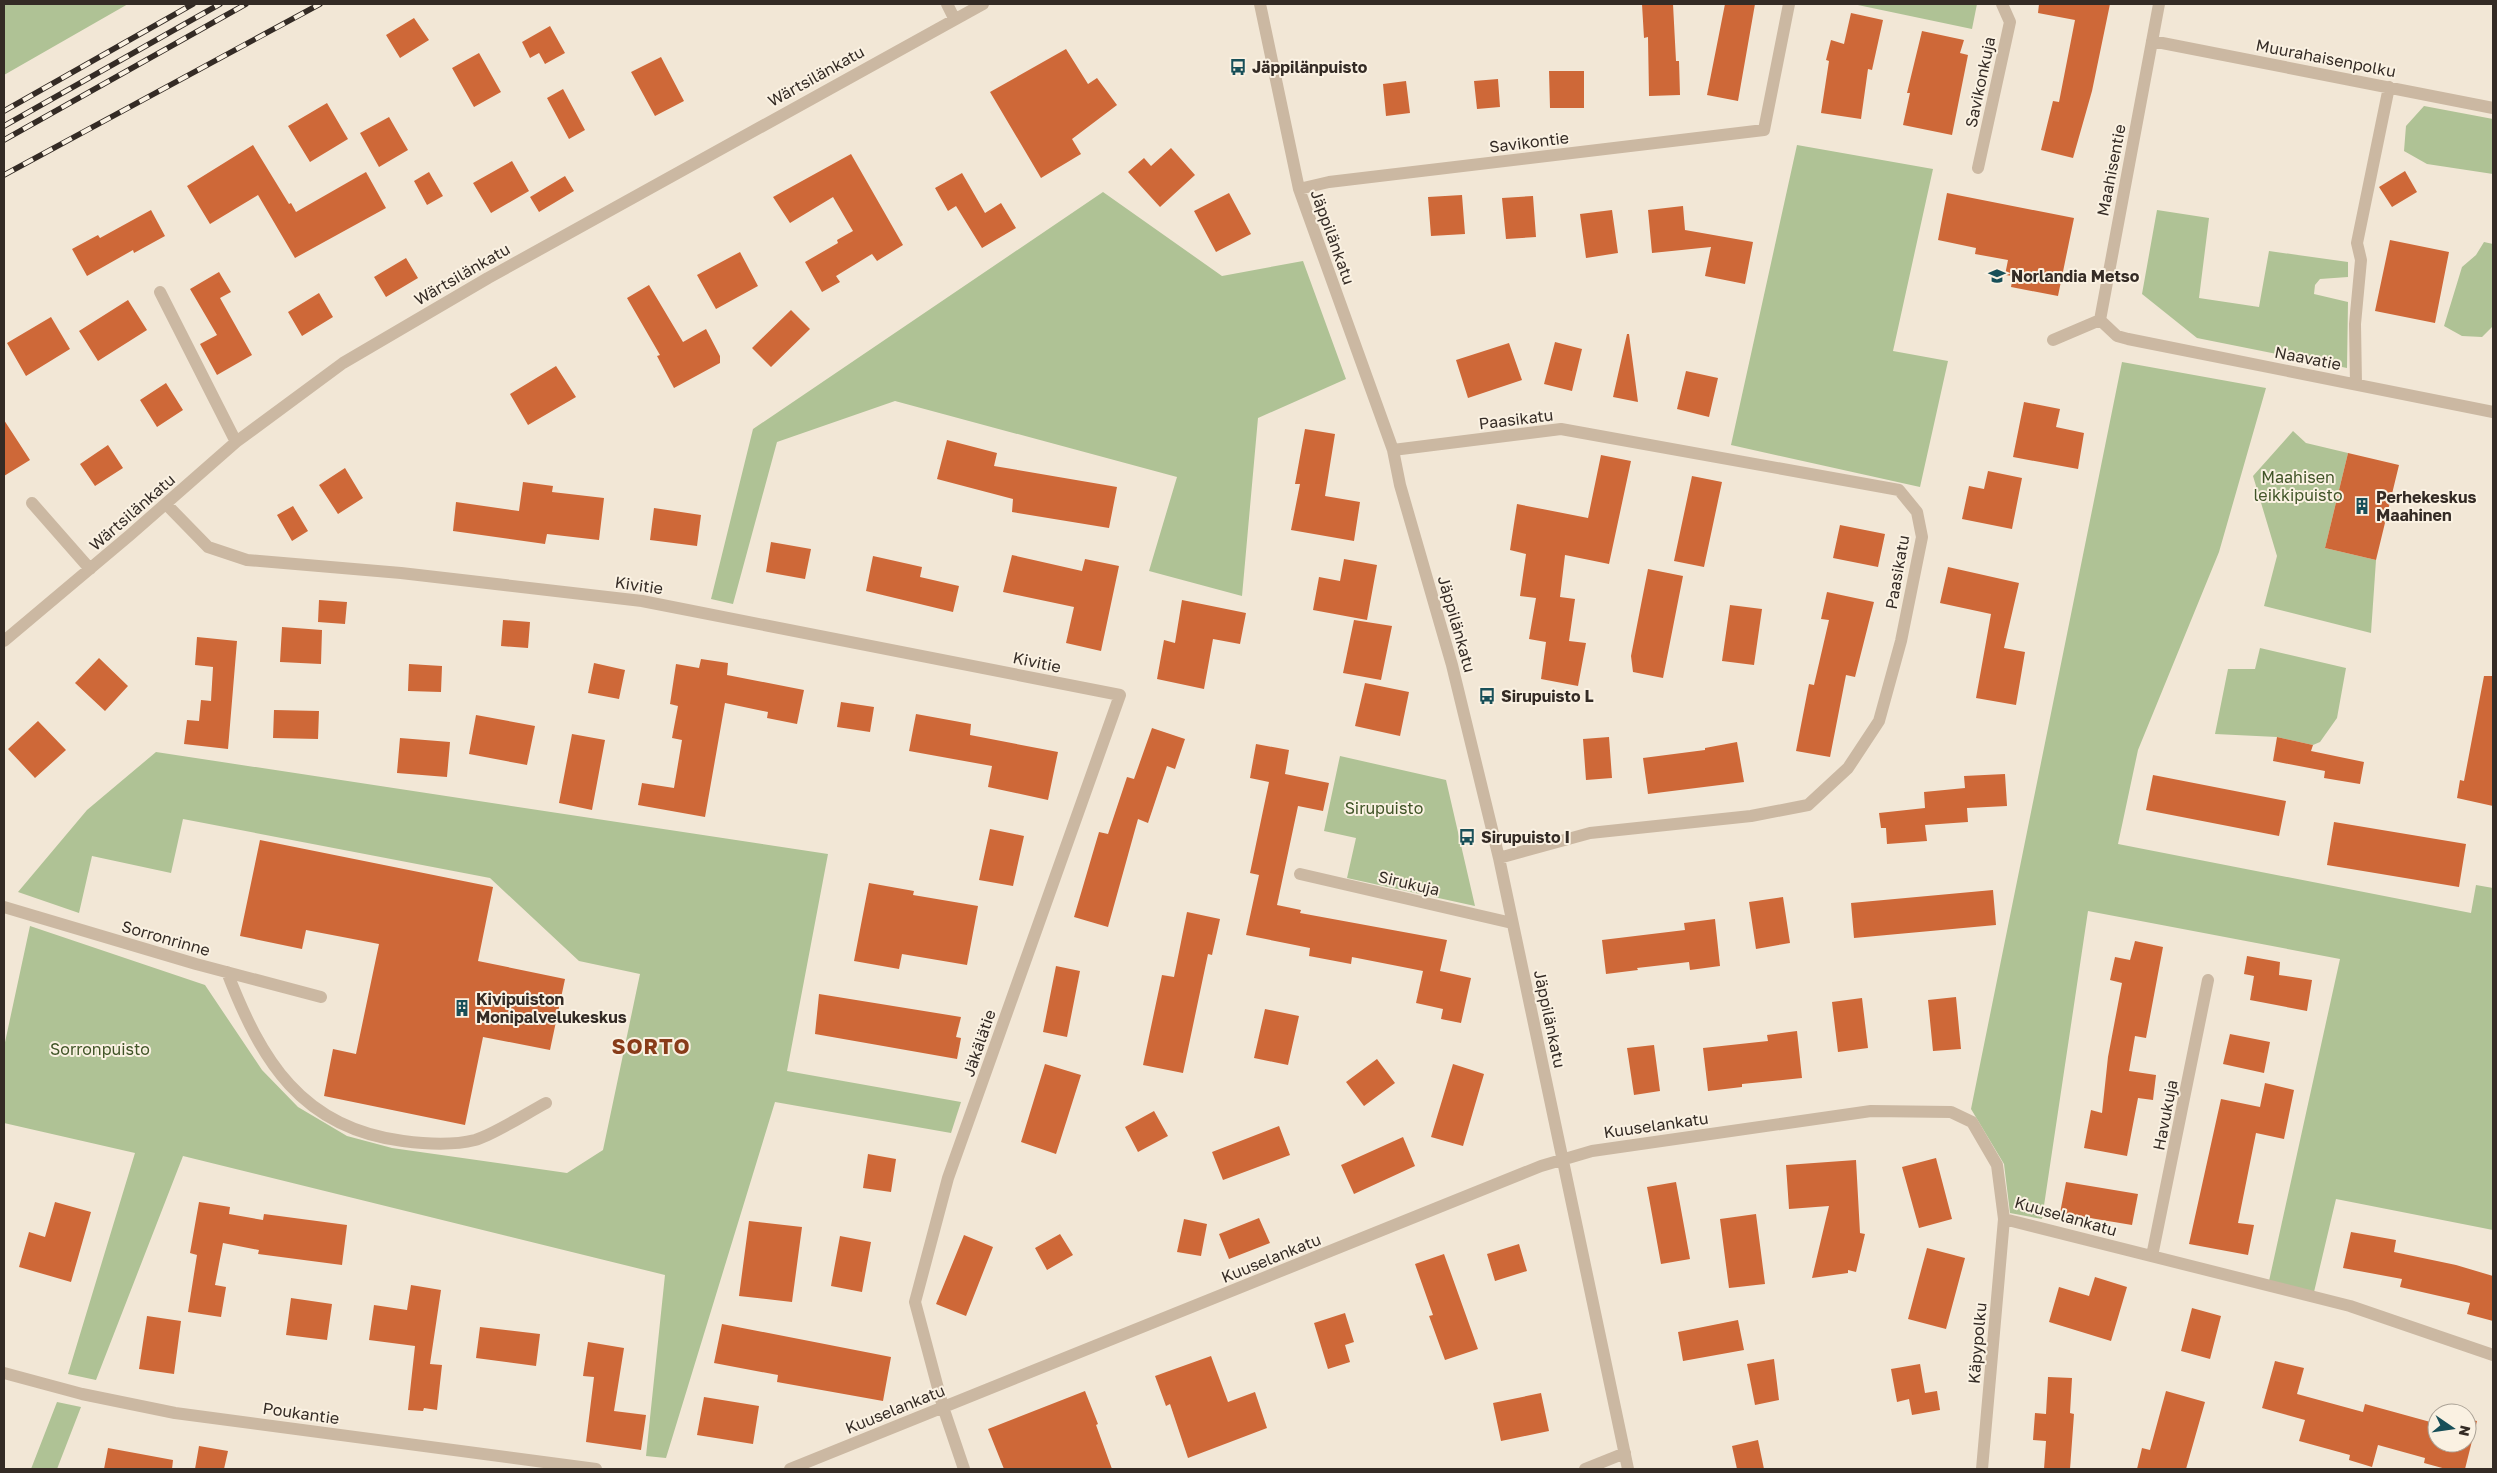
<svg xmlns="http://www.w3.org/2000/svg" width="2497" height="1473" font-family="'Golos Text',sans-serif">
	<rect width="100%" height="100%" fill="#f2e7d6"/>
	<path fill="#afc295" d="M4,4H128L4,75Z
		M1853,4H1977L1972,29Z
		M2424,106L2493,119V174L2427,164L2404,151L2406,126Z
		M1797,145L1933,169L1893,351L1948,361L1920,487L1731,445Z
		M1103,192L1222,276L1303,261L1346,379L1258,418L1242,596L1149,571L1177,477L895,401L777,442L733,604L711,599L753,429Z
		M2157,210L2209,218L2199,298L2259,307L2269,251L2348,262V277L2320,279L2315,285L2314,294L2348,302L2347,368L2197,338L2142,294Z
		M2484,242L2493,244V326L2482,337L2462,336L2444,326L2462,267L2476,255Z
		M2122,362L2266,388L2219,552L2138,750L2118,844L2471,913L2476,885L2493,888V1230L2336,1199L2314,1292L2269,1281L2340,959L2088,911L2042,1219L2010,1213L2004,1164L1971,1109Z
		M2293,431L2306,443L2348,453L2325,548L2376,560L2371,633L2264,606L2277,556L2253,476Z
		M2260,648L2346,668L2337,718L2320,742L2313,745L2277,737L2215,734L2228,669H2255Z
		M156,752L828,854L787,1071L961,1102L951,1133L775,1102L666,1458L646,1456L665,1275L183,1156L96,1380L68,1374L135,1153L4,1123V1047L30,926L205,985L262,1070L298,1107L347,1136L392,1148L567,1173L603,1150L640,974L579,961L490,878L183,819L171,873L92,856L79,913L18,892L87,810Z
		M1340,756L1446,780L1475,906L1347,878L1356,838L1324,831Z
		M57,1402L81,1407L57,1469H31Z"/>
	<path fill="#ce6838" d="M1642,4H1673L1676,61H1679L1680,95L1649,96L1648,37L1644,38Z
		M1725,4H1755L1738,101L1707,95Z
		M2039,4H2110L2092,91L2073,158L2041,150L2053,101L2059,102L2075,20L2038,13Z
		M1851,13L1883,20L1872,70L1868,69L1861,119L1821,113L1829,61L1826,60L1831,40L1844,44Z
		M414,18L429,40L400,58L386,35Z
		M550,26L565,53L545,64L539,53L530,58L522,42Z
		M1922,31L1964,40L1960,53L1968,55L1952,135L1903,125L1910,93H1907Z
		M1066,49L1088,84L1097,78L1117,105L1072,139L1081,154L1041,178L990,92Z
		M479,53L501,92L474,107L452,68Z
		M661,57L684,101L655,116L631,72Z
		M1549,71H1584V108H1550Z
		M1498,79L1500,107L1477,109L1474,81Z
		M1406,81L1410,113L1386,116L1383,84Z
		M563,89L585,130L569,139L547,98Z
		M327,103L348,139L310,162L288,126Z
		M389,117L408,150L379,167L360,133Z
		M253,145L289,204L291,203L296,212L366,172L386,208L295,258L258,195L210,224L187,186Z
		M1171,148L1195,175L1160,207L1128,172L1144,158L1151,166Z
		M851,154L903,245L877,261L872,254L836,276L840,282L822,292L805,262L838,243L837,240L853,231L833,197L790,223L773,197Z
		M512,161L529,191L491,213L473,183Z
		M2405,171L2417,192L2392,207L2379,187Z
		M429,172L443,196L427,205L414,181Z
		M962,173L985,213L1001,203L1016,228L982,248L956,206L948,211L935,188Z
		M565,176L574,191L539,212L530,197Z
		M1229,193L1251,234L1216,252L1194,211Z
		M1947,193L2074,218L2058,296L2011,287L2013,276L2005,275L2008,260L1975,254L1976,248L1938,240Z
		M1462,195L1465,234L1431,236L1428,197Z
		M1533,196L1536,237L1506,239L1502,198Z
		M1683,206L1685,230L1753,242L1745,284L1705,276L1711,247L1652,253L1648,210Z
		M151,210L165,236L134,253L133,250L87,276L72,249L98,235L100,238Z
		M1612,210L1618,253L1586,258L1580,214Z
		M2390,240L2449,252L2435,323L2375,311Z
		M740,252L758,286L716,309L697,275Z
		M406,258L418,278L386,297L374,277Z
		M219,272L231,292L220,298L252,355L217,375L200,344L217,335L190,289Z
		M649,285L683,342L706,329L720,356V363L674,388L657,356L660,355L627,298Z
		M319,293L333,317L302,336L288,312Z
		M128,300L147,330L98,361L79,331Z
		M791,310L810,329L771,367L752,348Z
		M51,317L70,349L26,376L7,343Z
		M1627,334H1629L1638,402L1613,397Z
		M1555,342L1582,349L1572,391L1544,384Z
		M1509,343L1522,380L1468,398L1456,360Z
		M556,366L576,397L528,425L510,394Z
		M1686,371L1718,378L1709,417L1677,409Z
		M166,383L183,410L157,427L140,400Z
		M2024,402L2060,409L2056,427L2084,433L2078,469L2013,457Z
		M4,420L30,460L4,476Z
		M1305,429L1335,434L1325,496L1360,502L1354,541L1291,530L1300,484H1295Z
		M947,440L997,453L994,466L1117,487L1109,528L1012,512L1013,499L937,479Z
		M108,445L123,468L95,486L80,464Z
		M2348,453L2399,465L2376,560L2325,548Z
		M1601,455L1631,461L1609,564L1565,555L1560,597L1575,599L1569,641L1586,643L1578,686L1541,679L1546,642L1529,639L1536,598L1520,596L1526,554L1510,550L1517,504L1588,518Z
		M345,468L363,498L338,514L319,485Z
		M1988,471L2022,478L2012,529L1962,519L1969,486L1984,489Z
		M1692,476L1722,482L1704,567L1674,561Z
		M523,482L553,486L552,492L604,498L599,540L547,534L545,544L453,531L456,502L519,511Z
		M293,506L308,531L292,541L277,515Z
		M654,508L701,515L697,546L650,540Z
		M1840,525L1885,534L1878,567L1833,558Z
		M771,542L811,549L805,579L766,572Z
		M1012,555L1082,571L1085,559L1119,566L1101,651L1066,643L1074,607L1003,592Z
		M873,556L922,567L920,577L959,586L953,612L866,591Z
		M1344,559L1377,565L1367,620L1313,610L1319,577L1340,581Z
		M1948,567L2019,583L2004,648L2025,652L2016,705L1976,698L1991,614L1940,603Z
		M1648,569L1683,576L1663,678L1633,672L1631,656Z
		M1827,592L1874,602L1855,677L1846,675L1830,757L1796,751L1809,684L1814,685L1829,620L1821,619Z
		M319,600L347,602L345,624L318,622Z
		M1182,600L1246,613L1240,644L1213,639L1204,689L1157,679L1164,640L1175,643Z
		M1730,605L1762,609L1754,665L1722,661Z
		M503,620L530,622L528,648L501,646Z
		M1354,620L1392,626L1381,680L1343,673Z
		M282,627L322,630L321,664L280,662Z
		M197,637L237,641L228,749L184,744L187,720L199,721L201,700L211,701L213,667L195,665Z
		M99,658L128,686L105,711L75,683Z
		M701,659L728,663L727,675L804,690L797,724L767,718L768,712L725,703L705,817L638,805L642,783L674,788L682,740L672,738L678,706L670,704L676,664L699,668Z
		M594,663L625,670L619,699L588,693Z
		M409,664L442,666L441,692L408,691Z
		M2484,676H2493V806L2457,798L2460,780L2464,781Z
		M1365,683L1409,692L1400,736L1355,726Z
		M841,702L874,707L870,732L837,727Z
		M274,710L319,711L318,739L273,738Z
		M916,714L971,724L970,735L1058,752L1048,800L988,787L992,766L909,751Z
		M476,715L535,726L527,765L469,754Z
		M38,721L66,750L35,778L8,749Z
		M1152,728L1185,739L1175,769L1167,766L1148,823L1138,819L1108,927L1074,917L1099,832L1108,834L1127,777L1134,779Z
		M572,734L605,740L592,810L559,803Z
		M1609,737L1612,778L1586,780L1583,739Z
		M2277,737L2313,745L2311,751L2364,762L2360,784L2324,778L2325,771L2273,761Z
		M400,738L450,742L447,777L397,773Z
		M1737,742L1744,782L1648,794L1643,758L1705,750V748Z
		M1256,744L1289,750L1285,774L1329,783L1323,811L1298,806L1277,905L1301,910L1300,913L1447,940L1440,971L1471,978L1461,1023L1441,1019L1443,1009L1416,1003L1423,971L1352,957L1351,964L1309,956L1310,948L1246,935L1259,875L1250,873L1269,782L1250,778Z
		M2005,774L2007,806L1967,808L1968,822L1925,825L1927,841L1887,844L1886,828H1881L1879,813L1925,808L1924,792L1965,788L1964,776Z
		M2153,775L2286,801L2279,836L2146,810Z
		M2334,822L2466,844L2459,887L2327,865Z
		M990,829L1024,836L1013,886L979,880Z
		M260,840L493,887L478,961L565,979L550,1050L483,1037L465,1125L324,1096L333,1049L356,1054L379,944L306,930L302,949L240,936Z
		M869,883L914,891L913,895L978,906L967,965L902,954L899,969L854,961Z
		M1993,890L1996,925L1854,938L1851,903Z
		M1783,897L1790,943L1756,949L1749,902Z
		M1187,912L1220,919L1212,955L1208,954L1183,1073L1143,1065L1162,975L1174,977Z
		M1715,919L1720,966L1690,970L1689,962L1637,968L1638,970L1606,974L1602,940L1685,930L1684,923Z
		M2135,941L2163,947L2146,1038L2135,1036L2129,1071L2156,1075L2153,1100L2138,1098L2127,1156L2084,1148L2091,1110L2102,1113L2108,1057L2122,983L2110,980L2115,957L2130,960Z
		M2247,956L2280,962L2279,975L2312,980L2307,1011L2250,1000L2254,976L2244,974Z
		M1056,966L1080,971L1067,1037L1043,1032Z
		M819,994L961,1017L956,1037L961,1038L957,1059L815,1034Z
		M1956,997L1961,1049L1933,1051L1928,1000Z
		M1862,998L1868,1048L1838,1052L1832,1002Z
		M1265,1009L1299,1016L1288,1065L1254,1058Z
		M1797,1031L1802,1078L1742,1084V1087L1708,1091L1703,1048L1768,1041L1767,1035Z
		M2230,1034L2270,1042L2264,1073L2223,1064Z
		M1654,1045L1660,1091L1634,1095L1627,1048Z
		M1377,1059L1395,1083L1364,1106L1346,1082Z
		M1045,1064L1081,1075L1056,1154L1021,1142Z
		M1453,1064L1484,1074L1463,1146L1431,1137Z
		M2265,1083L2294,1090L2284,1139L2256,1133L2238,1223L2254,1225L2248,1255L2189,1244L2221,1099L2260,1107Z
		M1154,1111L1168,1136L1138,1152L1125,1127Z
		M1279,1126L1290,1155L1223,1180L1212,1152Z
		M1403,1137L1415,1166L1354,1194L1341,1165Z
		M868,1154L896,1159L891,1192L863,1188Z
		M1936,1158L1952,1219L1919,1228L1902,1167Z
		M1856,1160L1860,1233L1865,1234L1856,1272L1848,1270V1273L1812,1278L1829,1206L1789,1209L1786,1165Z
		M1676,1182L1690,1259L1661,1264L1647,1187Z
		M2066,1182L2138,1194L2132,1225L2060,1213Z
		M55,1202L91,1212L71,1282L19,1267L29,1232L45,1237Z
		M199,1202L230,1207L229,1214L263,1220L264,1214L347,1225L342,1265L258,1254L259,1250L223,1243L215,1285L226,1287L221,1317L188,1312L197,1255L190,1253Z
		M1756,1214L1765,1284L1729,1288L1720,1219Z
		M1259,1218L1270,1243L1229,1259L1219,1234Z
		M1184,1219L1207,1224L1201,1256L1177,1252Z
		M749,1221L802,1227L792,1302L739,1296Z
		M2351,1232L2396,1240L2394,1252L2456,1265L2493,1276V1321L2467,1314L2470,1303L2400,1287L2402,1279L2343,1268Z
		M1060,1234L1073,1255L1047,1270L1035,1248Z
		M964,1235L993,1247L966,1316L936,1304Z
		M840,1236L871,1242L862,1292L831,1286Z
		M1519,1244L1527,1271L1495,1281L1487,1254Z
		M1927,1248L1965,1258L1946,1329L1908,1319Z
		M1444,1254L1478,1349L1445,1360L1429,1316L1433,1315L1415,1264Z
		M2095,1277L2127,1287L2111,1341L2049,1322L2059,1287L2089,1296Z
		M411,1285L441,1290L430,1364L442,1365L437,1410L424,1408L423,1411L408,1410L415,1346L369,1340L374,1305L407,1310Z
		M291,1298L332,1304L327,1340L286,1335Z
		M2192,1308L2221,1316L2210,1359L2181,1351Z
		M1345,1313L1354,1342L1345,1345L1350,1362L1328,1369L1314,1323Z
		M147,1316L181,1321L174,1374L139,1369Z
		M1738,1320L1744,1350L1683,1361L1678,1332Z
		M722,1324L891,1357L883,1401L777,1382L778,1375L714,1363Z
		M480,1327L540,1334L536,1366L476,1358Z
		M588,1342L624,1348L614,1411L646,1415L641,1450L586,1442L594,1377L583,1376Z
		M1211,1356L1228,1402L1255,1392L1267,1428L1188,1458L1170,1404L1166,1406L1155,1376Z
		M1774,1359L1779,1400L1755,1405L1747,1364Z
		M2275,1361L2304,1368L2297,1394L2363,1412L2365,1404L2434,1423L2437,1411L2445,1413H2437V1443H2467V1419L2477,1421L2465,1469H2446L2424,1463L2425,1458L2378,1445L2372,1467L2349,1460L2350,1455L2299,1441L2305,1420L2262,1408Z
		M1920,1364L1925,1393L1937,1391L1940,1410L1912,1415L1909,1399L1897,1402L1891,1369Z
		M2048,1377L2072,1378L2070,1413L2074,1414L2070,1469H2044L2046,1441L2033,1440L2035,1413L2046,1414Z
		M1085,1391L1098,1424L1096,1425L1112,1469H1004L988,1429Z
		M2166,1391L2205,1402L2186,1469H2137L2142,1448L2150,1450Z
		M1541,1393L1549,1431L1501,1441L1493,1403Z
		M704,1397L759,1406L753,1444L697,1435Z
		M1758,1440L1764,1469H1737L1732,1446Z
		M199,1446L228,1451L224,1469H195Z
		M108,1448L173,1460L172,1469H104Z"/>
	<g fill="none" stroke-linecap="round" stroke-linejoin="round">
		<path stroke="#cbb8a2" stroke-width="12" d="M947,4L954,18
			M1260,4L1299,189L1393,450L1400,485L1452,665L1499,858L1628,1469
			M2152,41L2493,108
			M1978,168L2010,22L2002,4
			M1299,189L1329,182L1764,130L1789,4
			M160,292L236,442
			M2100,320L2117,336L2128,339L2493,412
			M2100,320L2159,4
			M2053,340L2100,320
			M2356,384L2355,324L2361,260L2357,243L2389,87
			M1393,450L1561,429L1899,490L1917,512L1922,537L1901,641L1879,721L1848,768L1808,805L1751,816L1590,833L1499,858
			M32,503L90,569
			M166,504L208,547L247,560L401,573L642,601L1120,695L948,1178L915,1302L943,1407L964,1469
			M4,641L130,535L236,442L343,363L488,278L983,4
			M1300,874L1512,923
			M4,907L196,964L321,997
			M227,972C261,1060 301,1128 403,1141C426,1144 451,1146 475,1140C493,1135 527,1113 546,1103
			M2152,1256L2208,980
			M4,1373L82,1394L175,1413L596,1469
			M790,1469L1541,1166L1592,1151L1871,1111L1951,1112L1972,1122L1997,1165L2004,1219L2350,1306L2493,1355
			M1585,1469L1625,1453
			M1982,1469L2004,1219"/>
		<g stroke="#342b25" stroke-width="5.5">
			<path id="rail" d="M4,111L193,4
				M4,126L220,4
				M4,140L246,4
				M4,175L320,4"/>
		</g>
		<use href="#rail" stroke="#faf1e2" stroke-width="4" stroke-dasharray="11" stroke-linecap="butt"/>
	</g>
	<defs>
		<g id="bus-bare" transform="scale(1.35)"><path d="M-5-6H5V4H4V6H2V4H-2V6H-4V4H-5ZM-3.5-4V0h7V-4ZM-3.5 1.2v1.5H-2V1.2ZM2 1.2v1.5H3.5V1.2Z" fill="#184f58" stroke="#faf1e2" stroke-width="2.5" paint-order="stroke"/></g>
		<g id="school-bare" transform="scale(1.35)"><path d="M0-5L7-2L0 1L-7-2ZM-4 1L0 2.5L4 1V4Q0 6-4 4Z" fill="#184f58" stroke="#faf1e2" stroke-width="2.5" paint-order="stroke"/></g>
		<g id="building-bare" transform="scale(1.35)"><path d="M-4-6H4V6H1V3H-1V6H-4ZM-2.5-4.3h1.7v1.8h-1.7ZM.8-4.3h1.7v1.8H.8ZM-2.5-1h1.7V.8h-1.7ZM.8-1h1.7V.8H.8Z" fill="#184f58" stroke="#faf1e2" stroke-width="2.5" paint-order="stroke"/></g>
	</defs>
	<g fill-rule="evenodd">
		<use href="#bus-bare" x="1238" y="67"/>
		<use href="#school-bare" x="1997" y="276"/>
		<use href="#building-bare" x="2362" y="506"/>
		<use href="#bus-bare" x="1487" y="696"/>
		<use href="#bus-bare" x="1467" y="837"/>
		<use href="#building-bare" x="462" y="1008"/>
	</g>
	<g text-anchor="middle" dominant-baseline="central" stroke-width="4" stroke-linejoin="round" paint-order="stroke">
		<g font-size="16" fill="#342b25" stroke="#faf1e2">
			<text transform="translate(2326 58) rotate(11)">Muurahaisenpolku</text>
			<text transform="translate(816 76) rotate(-29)">Wärtsilänkatu</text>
			<text transform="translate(1980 82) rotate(-78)">Savikonkuja</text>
			<text transform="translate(1529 142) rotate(-7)">Savikontie</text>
			<text transform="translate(2111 170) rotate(-79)">Maahisentie</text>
			<text transform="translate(1333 237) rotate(70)">Jäppilänkatu</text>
			<text transform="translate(462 274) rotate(-30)">Wärtsilänkatu</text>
			<text transform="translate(2308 358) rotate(11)">Naavatie</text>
			<text transform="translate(1516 419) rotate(-7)">Paasikatu</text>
			<text transform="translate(132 512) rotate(-41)">Wärtsilänkatu</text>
			<text transform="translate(1897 572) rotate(-80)">Paasikatu</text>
			<text transform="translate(639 585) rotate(8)">Kivitie</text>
			<text transform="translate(1457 624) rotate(74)">Jäppilänkatu</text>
			<text transform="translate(1037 662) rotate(12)">Kivitie</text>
			<text transform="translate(1409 883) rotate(13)">Sirukuja</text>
			<text transform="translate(166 938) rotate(16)">Sorronrinne</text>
			<text transform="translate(1550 1019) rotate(78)">Jäppilänkatu</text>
			<text transform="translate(979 1043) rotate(-71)">Jäkälätie</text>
			<text transform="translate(2165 1115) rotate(-79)">Havukuja</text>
			<text transform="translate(1656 1125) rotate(-8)">Kuuselankatu</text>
			<text transform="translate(2066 1216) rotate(16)">Kuuselankatu</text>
			<text transform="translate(1271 1258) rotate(-22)">Kuuselankatu</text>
			<text transform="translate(1977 1343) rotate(-85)">Käpypolku</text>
			<text transform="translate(895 1409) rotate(-22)">Kuuselankatu</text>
			<text transform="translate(301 1413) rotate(8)">Poukantie</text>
		</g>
		<g font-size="16" font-weight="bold" fill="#342b25" stroke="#faf1e2" text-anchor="start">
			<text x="1252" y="67">Jäppilänpuisto</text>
			<text x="2011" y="276">Norlandia Metso</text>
			<text x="2376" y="497">Perhekeskus<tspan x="2376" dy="18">Maahinen</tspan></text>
			<text x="1501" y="696">Sirupuisto L</text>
			<text x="1481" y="837">Sirupuisto I</text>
			<text x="476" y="999">Kivipuiston<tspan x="476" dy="18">Monipalvelukeskus</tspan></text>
		</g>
		<g font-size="16" fill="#405427" stroke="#faf1e2">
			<text x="2298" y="477">Maahisen<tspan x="2298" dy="18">leikkipuisto</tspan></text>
			<text x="1384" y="808">Sirupuisto</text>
			<text x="100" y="1049">Sorronpuisto</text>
		</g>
		<g font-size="21" font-weight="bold" letter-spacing="1" fill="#883c19" stroke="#faf1e2">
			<text x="651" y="1046">SORTO</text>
		</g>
	</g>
	<rect width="2497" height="1473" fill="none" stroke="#342b25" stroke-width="10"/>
	<g transform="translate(2452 1428) rotate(103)"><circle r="24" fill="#faf1e2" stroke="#aba296"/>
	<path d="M0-4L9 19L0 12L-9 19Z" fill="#184f58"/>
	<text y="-8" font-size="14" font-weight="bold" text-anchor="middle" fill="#342b25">N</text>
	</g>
</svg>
